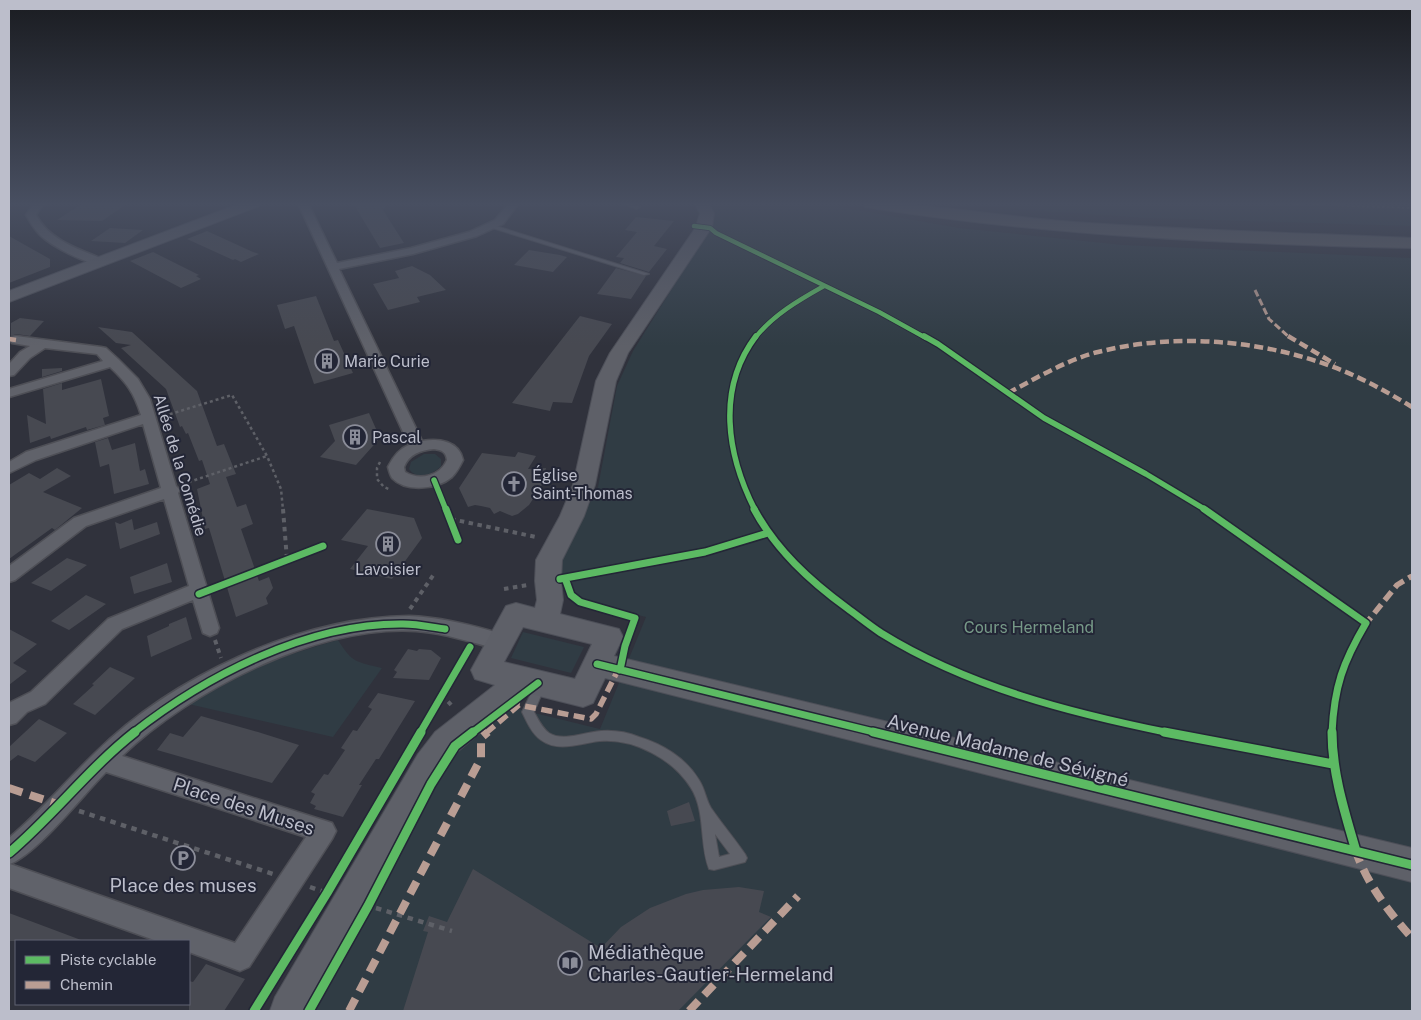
<svg xmlns="http://www.w3.org/2000/svg" width="1421" height="1020" font-family="'Public Sans',sans-serif">
	<rect width="100%" height="100%" fill="#30323c"/>
	<path fill="#303c44" d="M706,203H817L959,228L1123,245L1412,258V1011H303L446,761L506,706L600,729L646,617C632,613 585,605 577,595C571,589 572,579 566,574L560,575L561,558L598,487L617,386L633,351L703,239L711,208Z
		M959,203H1412V226L1148,218L1043,211Z
		M424,454H435L441,459V466C433,475 416,480 409,469L411,462Z
		M523,632L584,647L571,673L511,658Z
		M338,640C352,663 357,662 382,668L333,737L184,703C236,674 280,656 338,640Z"/>
	<path fill="#474951" d="M83,203H128L102,221L57,220Z
		M353,203H389L383,210L404,243L380,248Z
		M636,217L674,221L654,246L667,249L649,272L620,263L624,258L616,257L637,232L625,230Z
		M110,228L143,230L125,243L91,241Z
		M207,231L253,252L259,254L241,262L235,259L233,260L187,239Z
		M9,236L50,259V267L9,283Z
		M529,250L560,255L567,257L553,272L514,265Z
		M153,252L199,275L196,276L201,279L181,288L130,261Z
		M412,266L430,275L446,290L417,297L420,302L388,310L373,284L399,278L395,271Z
		M616,268L646,276L631,299L597,294Z
		M316,296L334,341L338,340L353,373L314,384L294,326L285,329L277,305Z
		M580,316L612,324L589,356L572,403L553,402L550,411L512,403Z
		M20,318L44,321L30,336L16,334L11,336V323Z
		M98,327L132,332L197,391L217,446L224,444L236,474L226,477L237,507L246,504L253,524L241,529L259,581L269,577L273,588L266,598L268,604L236,617L209,528L205,529L197,489L210,484L202,460L199,461L188,433L186,434L182,426L180,427L166,389L121,348L131,345L116,343Z
		M62,368V371L42,377V369Z
		M101,379L109,416L103,418L105,425L87,430L86,427L51,439L50,436L30,443L27,415L46,424L43,389L62,383V390Z
		M369,413L380,438L356,465L320,457L335,441L329,425Z
		M108,438L112,450L135,443L140,471L145,469L149,484L114,494L109,464L100,467L95,442Z
		M518,452L536,456L528,469L546,468L541,487L529,505L518,514L512,516L500,511L494,514L490,508L481,506L475,505L468,507L459,488L482,453L515,457Z
		M57,468L71,476L43,492L82,508L55,530L52,528L9,559V485L29,473L40,479Z
		M367,509L414,518L422,538L392,579L350,569L368,546L341,540Z
		M132,519L134,530L157,522L160,534L120,549L115,522L120,524Z
		M67,558L87,565L51,591L31,583Z
		M167,563L172,582L134,594L130,577Z
		M86,595L106,604L69,630L51,621Z
		M186,617L192,639L151,657L147,636L169,626V624Z
		M9,629L37,644L13,663L27,671L9,685Z
		M408,649L417,651L419,649L431,650L441,658L429,680L393,678L397,672L394,670Z
		M110,667L135,678L95,715L73,704L94,685L92,684Z
		M378,693L415,701L379,759H376L359,785H362L343,817L314,809L316,806L310,803L315,794L311,792L324,774L328,775L345,750L341,748L353,730L357,731L372,709L368,707Z
		M201,716L258,732L299,745L272,783L157,750L170,733L183,737Z
		M39,719L67,733L35,762L18,755L9,762V747Z
		M689,802L695,821L671,826L667,811Z
		M473,869L601,948L621,927L650,908L686,894L703,890L739,887L764,891L759,912L771,917L678,1011H403L428,932L423,931L429,916L447,922Z
		M9,913L81,940L80,941H9Z
		M206,964L245,979L224,1011H189V981L193,982Z"/>
	<g fill="none" stroke-linecap="round" stroke-linejoin="round">
		<g stroke="#4e4f56" stroke-width="2">
			<path id="lane" d="M621,203H629L640,207L637,209Z
				M489,225H493L649,274L644,275L489,227Z
				M540,681L544,683L545,686L534,712C538,719 542,728 549,733C563,742 586,732 601,731C614,730 627,732 639,737C662,744 686,758 699,780C705,789 706,800 711,808C722,824 734,838 745,854L747,858L745,862L714,870L709,869C699,843 706,812 691,788C673,759 634,738 600,741C581,743 559,753 541,740C532,734 527,722 522,712L536,683ZM715,834L730,854L719,857Z"/>
		</g>
		<g stroke="#4e4f56" stroke-width="3">
			<path id="street" d="M34,203H48L41,207L36,215C50,241 79,249 105,260L107,262L105,264C91,268 50,245 40,235C34,229 30,222 26,215Z
				M298,203H308L337,263L411,248L469,232L495,220L509,203H519L503,224L477,236L413,254L339,269L422,441C439,438 459,441 463,460C460,466 457,472 452,477C438,489 406,493 392,478C390,475 389,471 388,467C393,457 399,449 409,445ZM434,449C442,450 446,452 447,460C440,476 420,481 405,472L404,467C409,454 421,450 434,449Z
				M16,336L101,347L106,348L118,359L138,379L150,399L176,486L180,490L178,493L219,628L217,633L210,636L203,633L193,600L122,629L45,704L27,712L16,723L9,725V703L31,692L108,619L189,586L164,499L86,526L15,580L9,582V566L74,518L161,488L143,424L36,460L9,473V462L26,452L141,415C134,393 127,383 110,367L9,397V389L103,361L97,354L45,348L30,358L14,375L9,376V364L20,352L30,346L12,343L10,340L12,337Z
				M409,616C442,617 476,626 508,636L511,642L508,648L501,650C473,643 445,633 416,631C318,625 191,690 122,756L332,823L336,831L332,839L249,967L240,971L189,952V941H157L9,888V838C40,812 66,781 95,753C172,677 299,617 409,616ZM106,772L306,837L235,943L10,864C38,853 83,795 106,772Z"/>
		</g>
		<g stroke="#4d4f58" stroke-width="2">
			<path id="secondary" d="M241,203H261L259,206L9,302V291Z
				M694,203H708L714,213L712,227L628,353L616,381L595,485L584,516L562,560L561,581L563,600L560,614L619,629L623,637L614,656L1412,848V882L605,678L593,703L583,707L527,693L457,752L440,776L310,1011H270L275,997L418,754L435,732L495,685L475,679L471,670L506,606L516,603L535,608L537,600L535,581L536,560L560,516L573,485L596,381L610,353L696,227L700,213ZM523,627L592,644L575,679L504,662Z"/>
		</g>
		<g stroke="#4c4e57" stroke-width="2">
			<path id="highway" d="M863,203C933,203 1004,217 1074,222C1187,230 1299,233 1412,238V248C1231,244 1050,236 871,208L865,207Z"/>
		</g>
		<path stroke="#5e6067" stroke-width="2" stroke-dasharray="2.5 2.5" stroke-linecap="butt" d="M1267,203L1412,208"/>
		<path stroke="#5e6067" stroke-width="2.5" stroke-dasharray="3 3" stroke-linecap="butt" d="M164,416L232,395L267,456L281,489L283,510
			M380,462L377,468V479L384,487L391,490
			M183,484L267,456"/>
		<path stroke="#5e6067" stroke-width="4" stroke-dasharray="4.5 4.5" stroke-linecap="butt" d="M283,509L287,560
			M451,519L536,537
			M504,589L528,585
			M410,609L434,574
			M215,640L221,658
			M442,695L453,707
			M419,733L468,650"/>
		<path stroke="#5e6067" stroke-width="4.5" stroke-dasharray="5.5 5.5" stroke-linecap="butt" d="M412,746L420,732
			M79,811L273,874
			M310,887L327,893
			M376,908L452,931
			M254,1011L267,992"/>
		<use href="#lane" fill="#60626a" fill-rule="evenodd"/>
		<use href="#street" fill="#60626a" fill-rule="evenodd"/>
		<use href="#secondary" fill="#5e6068" fill-rule="evenodd"/>
		<use href="#highway" fill="#5f6064" fill-rule="evenodd"/>
		<path stroke="#b99d93" stroke-width="3" stroke-dasharray="7 3" stroke-linecap="butt" d="M1255,290L1269,319L1290,338"/>
		<path stroke="#b99d93" stroke-width="4.5" stroke-dasharray="9 4.5" stroke-linecap="butt" d="M1288,336L1335,364
			M9,339L16,340
			M1008,393C1037,378 1066,360 1098,352C1177,332 1266,340 1341,370C1366,380 1389,393 1412,407"/>
		<path stroke="#b99d93" stroke-width="5.5" stroke-dasharray="11 5.5" stroke-linecap="butt" d="M1364,626L1397,585L1412,576
			M486,733L519,705L591,719L596,714L620,666"/>
		<path stroke="#b99d93" stroke-width="8" stroke-dasharray="14 8" stroke-linecap="butt" d="M9,788L60,805
			M1355,849C1367,884 1388,911 1412,938
			M349,1011L481,758V738L488,732
			M689,1011L798,896"/>
		<g stroke="#232636" stroke-width="6">
			<path id="cycleway-far3" d="M694,226L710,228L716,233L879,312L926,338
				M755,338C773,315 799,300 824,286"/>
		</g>
		<g stroke="#232636" stroke-width="8">
			<path id="cycleway-far2" d="M924,336L938,344L1044,418L1146,474L1206,510
				M434,480L446,510
				M755,510C727,455 716,389 756,336"/>
		</g>
		<g stroke="#232636" stroke-width="10">
			<path id="cycleway-far1" d="M446,509L458,540
				M754,509C776,550 810,581 847,608C858,616 869,625 881,633C968,687 1071,713 1170,733
				M1204,509L1366,623C1343,662 1334,687 1332,733
				M565,578L571,595L580,602L635,618L625,646L620,670
				M560,579L705,552L768,533
				M199,594L323,546
				M597,664L878,733
				M133,733C207,675 308,623 403,624C417,624 431,627 445,629
				M420,733L470,647
				M472,733L538,683"/>
		</g>
		<g stroke="#232636" stroke-width="12">
			<path id="cycleway" d="M873,732L1412,865
				M1164,732L1333,764
				M1332,732C1332,773 1345,813 1356,851
				M9,853C54,815 89,768 135,732
				M254,1011L327,893L421,732
				M309,1011L368,906L431,784L455,746L473,732"/>
		</g>
		<use href="#cycleway-far3" stroke="#5cba63" stroke-width="4.5"/>
		<use href="#cycleway-far2" stroke="#5cba63" stroke-width="5.5"/>
		<use href="#cycleway-far1" stroke="#5cba63" stroke-width="7"/>
		<use href="#cycleway" stroke="#5cba63" stroke-width="9"/>
	</g>
	<linearGradient id="sky" x2="0" y2="1"><stop stop-color="#1a1c21"/><stop offset="0.59" stop-color="#484f61"/><stop offset="1" stop-color="#484f61" stop-opacity="0"/></linearGradient>
	<rect width="1421" height="346" fill="url(#sky)"/>
	<defs>
		<g id="building-ring" transform="scale(1.25)"><circle r="9.5" fill="#232636" stroke="#8b8d99" stroke-width="1.5"/><path d="M-4-6H4V6H1V3H-1V6H-4ZM-2.5-4.3h1.7v1.8h-1.7ZM.8-4.3h1.7v1.8H.8ZM-2.5-1h1.7V.8h-1.7ZM.8-1h1.7V.8H.8Z" fill="#8b8d99"/></g>
		<g id="church-ring" transform="scale(1.25)"><circle r="9.5" fill="#232636" stroke="#8b8d99" stroke-width="1.5"/><path d="M-1.2-6h2.4v3.5h3.3v2.4h-3.3V6h-2.4V-.1h-3.3v-2.4h3.3Z" fill="#8b8d99"/></g>
		<g id="parking-ring" transform="scale(1.25)"><circle r="9.5" fill="#232636" stroke="#8b8d99" stroke-width="1.5"/><path d="M-3.5-5.5H1a3.5 3.5 0 0 1 0 7H-1V5.5H-3.5ZM-1-3.4V-.6H.8a1.4 1.4 0 0 0 0-2.8Z" fill="#8b8d99"/></g>
		<g id="library-ring" transform="scale(1.25)"><circle r="9.5" fill="#232636" stroke="#8b8d99" stroke-width="1.5"/><path d="M-6-4Q-3-5.5-.7-3.5V5Q-3 3-6 4ZM6-4Q3-5.5 .7-3.5V5Q3 3 6 4Z" fill="#8b8d99"/></g>
	</defs>
	<g fill-rule="evenodd">
		<use href="#building-ring" x="327" y="361"/>
		<use href="#building-ring" x="355" y="437"/>
		<use href="#church-ring" x="514" y="484"/>
		<use href="#building-ring" x="388" y="544"/>
		<use href="#parking-ring" x="183" y="858"/>
		<use href="#library-ring" x="570" y="963"/>
	</g>
	<g text-anchor="middle" dominant-baseline="central" stroke-width="4" stroke-linejoin="round" paint-order="stroke">
		<g font-size="16" fill="#bcbecb" stroke="#232636" text-anchor="start">
			<text x="344" y="361">Marie Curie</text>
			<text x="372" y="437">Pascal</text>
			<text x="532" y="475">Église<tspan x="532" dy="18">Saint-Thomas</tspan></text>
			<text x="388" y="569" text-anchor="middle">Lavoisier</text>
		</g>
		<g font-size="16" fill="#bcbecb" stroke="#232636">
			<text transform="translate(180 465) rotate(73)">Allée de la Comédie</text>
		</g>
		<g font-size="16" fill="#769987" stroke="#232636">
			<text x="1029" y="627">Cours Hermeland</text>
		</g>
		<g font-size="19" fill="#bcbecb" stroke="#232636">
			<text transform="translate(1008 750) rotate(14)">Avenue Madame de Sévigné</text>
			<text transform="translate(244 806) rotate(18)">Place des Muses</text>
		</g>
		<g font-size="19" fill="#bcbecb" stroke="#232636">
			<text x="183" y="885">Place des muses</text>
			<text x="588" y="952" text-anchor="start">Médiathèque<tspan x="588" dy="22">Charles-Gautier-Hermeland</tspan></text>
		</g>
	</g>
	<rect width="1421" height="1020" fill="none" stroke="#bcbecb" stroke-width="20"/>
	<rect x="15" y="940" width="175" height="65" fill="#232636" stroke="#606372"/>
	<rect x="25" y="956" width="25" height="8" fill="#5cba63" stroke="#606372"/>
	<text x="60" y="965" font-size="15" fill="#bcbecb">Piste cyclable</text>
	<rect x="25" y="981" width="25" height="8" fill="#b99d93" stroke="#606372"/>
	<text x="60" y="990" font-size="15" fill="#bcbecb">Chemin</text>
</svg>
